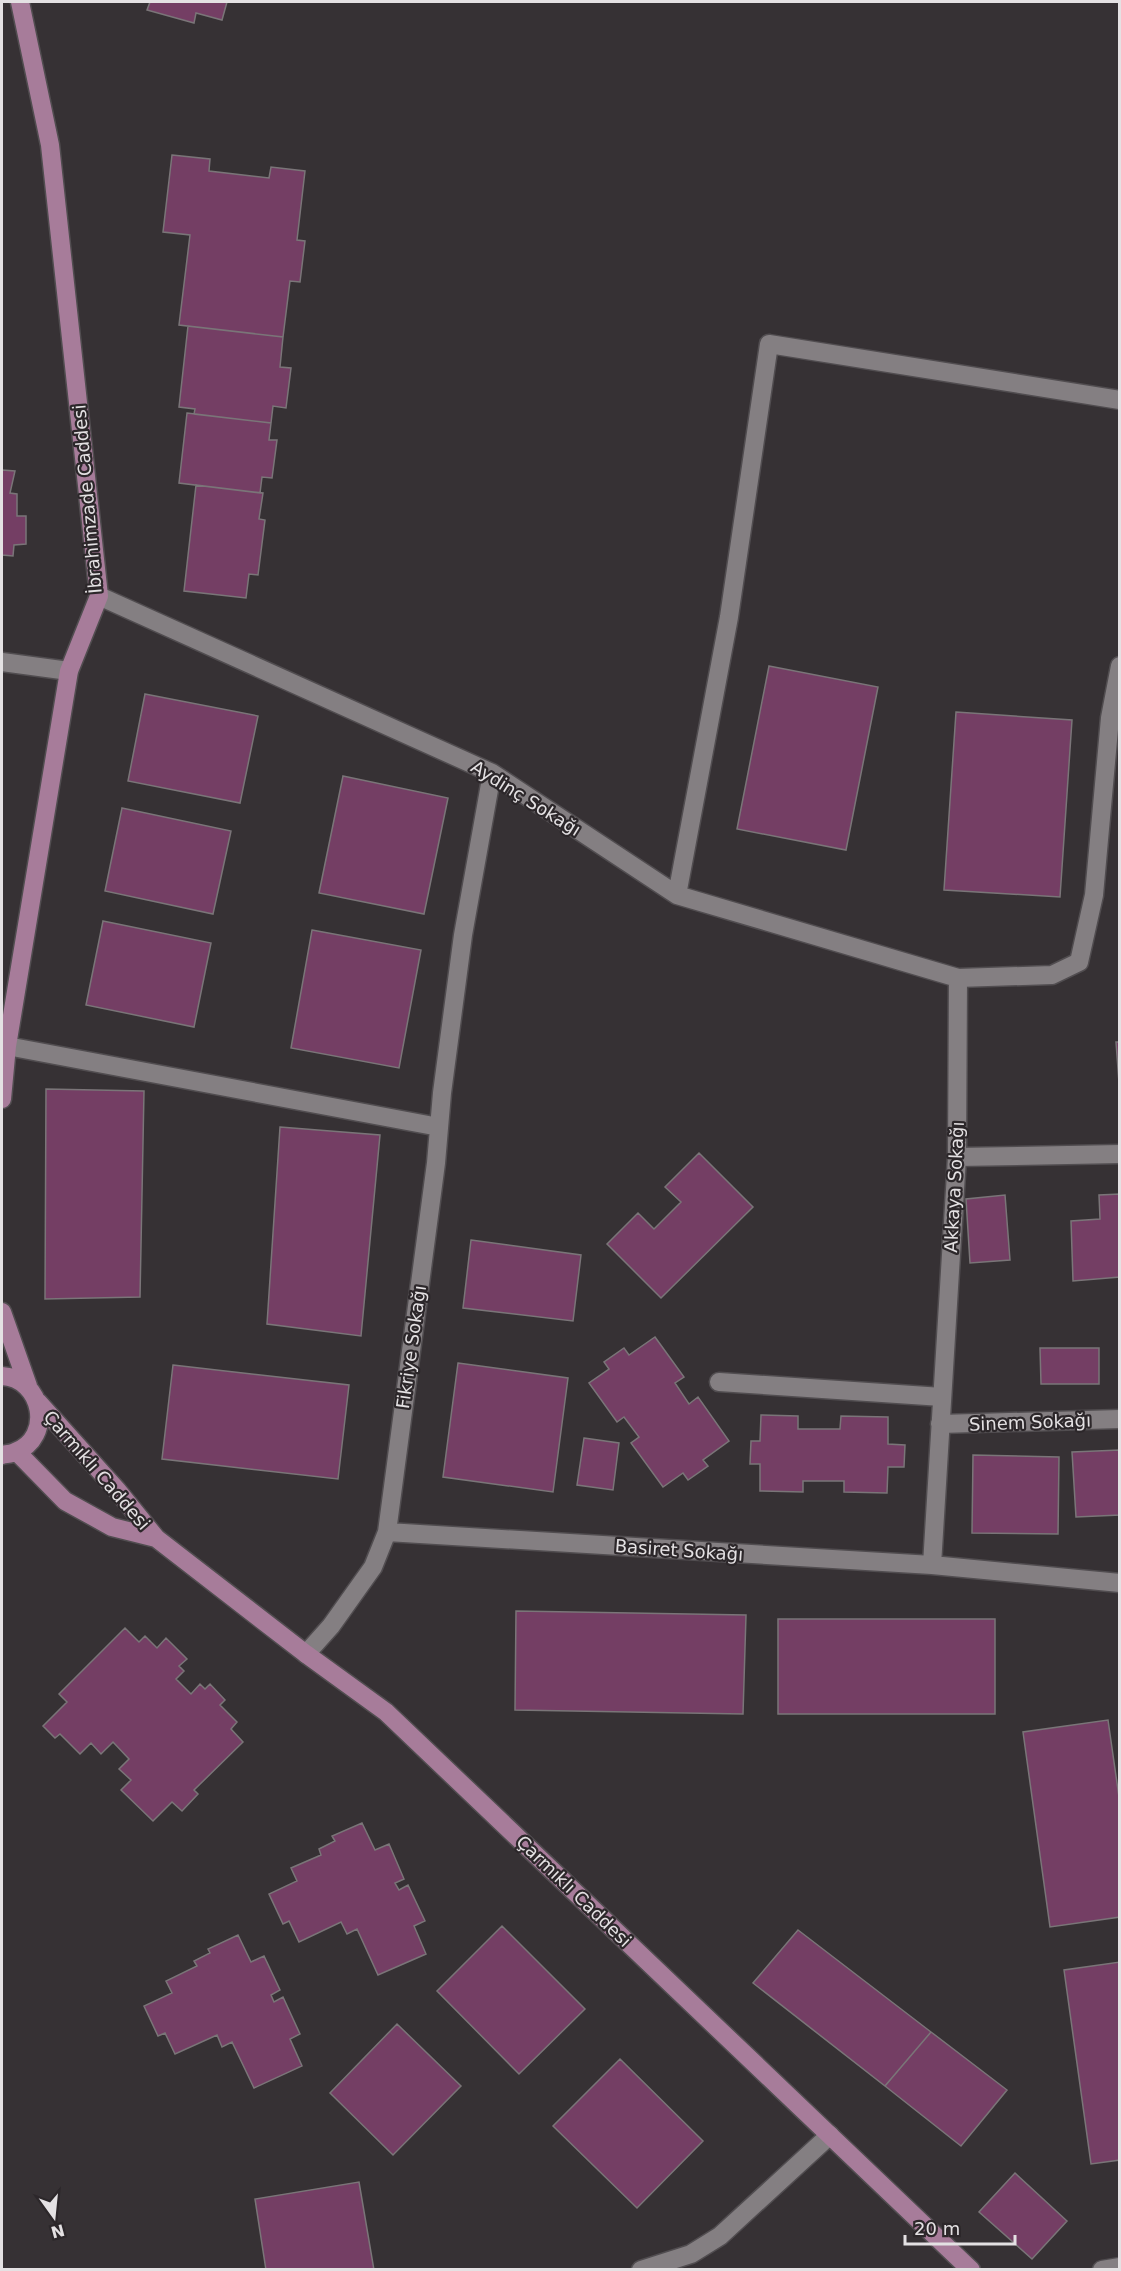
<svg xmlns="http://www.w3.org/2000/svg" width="1121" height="2271" font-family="'DejaVu Sans',sans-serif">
	<rect width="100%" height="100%" fill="#363134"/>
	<path fill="#743e64" stroke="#7a7578" stroke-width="1.5" d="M150,2H227L222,20L196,13L194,23L147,10Z
		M172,155L210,159L209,171L269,178L271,167L305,171L297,240L305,241L300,282L290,281L283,337L179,325L190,235L163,232Z
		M188,326L283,337L280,367L291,368L286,408L273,406L271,423L194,414L195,409L179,407Z
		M187,413L271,423L269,440H277L272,478L262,477L260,493L179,483Z
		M2,470L15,471L10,493L17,494V516H26V544L14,545L13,556L2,555Z
		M196,485L263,493L259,519L265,520L258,575L249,574L246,598L184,591Z
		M769,666L878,687L846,850L737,829Z
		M145,694L258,716L240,803L128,781Z
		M956,712L1072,720L1060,897L944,890Z
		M343,776L448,798L424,914L319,893Z
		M122,808L231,831L213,914L105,891Z
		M103,921L211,943L194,1027L86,1005Z
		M312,930L421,950L399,1068L291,1048Z
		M1116,1042H1120V1096Z
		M46,1089L144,1091L140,1297L45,1299Z
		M280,1127L380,1135L361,1336L267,1324Z
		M699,1153L753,1207L661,1298L607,1244L638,1213L654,1229L681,1202L665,1187Z
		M1120,1194V1277L1073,1281L1071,1221L1100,1219L1099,1195Z
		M1005,1195L1010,1260L970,1263L966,1199Z
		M471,1240L581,1255L573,1321L463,1308Z
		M655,1337L684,1377L675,1383L689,1404L698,1397L729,1441L703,1460L708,1466L688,1480L683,1473L663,1487L631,1443L639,1437L624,1417L617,1422L589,1383L609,1369L604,1362L624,1348L629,1355Z
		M1040,1348H1099V1384H1041Z
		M458,1363L568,1378L553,1492L443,1477Z
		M173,1365L349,1385L338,1479L162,1459Z
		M761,1415L798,1416V1429H840L841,1416L888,1417V1444L905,1445L904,1467H888L887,1493L844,1492V1481H803V1492L760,1491V1464H750L751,1441H760Z
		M584,1438L619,1443L613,1490L577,1485Z
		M1120,1450V1515L1076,1517L1072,1452Z
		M973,1455L1059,1457L1058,1534L972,1533Z
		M516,1611L746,1615L743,1714L515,1710Z
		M778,1619H995V1714H778Z
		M125,1628L139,1642L145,1636L157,1648L166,1638L187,1659L179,1666L184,1671L176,1679L191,1694L200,1684L205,1689L210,1684L225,1700L220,1705L237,1722L231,1729L243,1742L194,1790L198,1794L182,1811L172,1802L153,1821L121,1790L131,1780L119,1769L129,1759L113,1742L101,1754L91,1743L80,1754L60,1734L55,1738L43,1726L67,1702L59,1694Z
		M1108,1720L1120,1804V1917L1050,1927L1023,1732Z
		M362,1823L375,1850L389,1844L404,1879L395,1883L399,1890L408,1885L425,1921L414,1926L426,1954L378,1975L357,1929L347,1934L341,1922L299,1942L289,1921L283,1924L269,1894L297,1881L291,1868L321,1855L319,1849L335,1841L332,1836Z
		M502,1926L585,2009L519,2074L437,1991Z
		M798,1930L931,2032L885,2086L753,1983Z
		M238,1935L251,1962L264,1956L280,1990L271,1995L274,2002L283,1997L300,2034L290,2039L302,2066L254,2088L232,2042L222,2047L217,2035L175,2054L165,2033L158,2036L144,2006L172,1993L166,1981L197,1966L194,1961L210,1953L208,1949Z
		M1120,1962V2160L1091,2164L1064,1970Z
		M397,2024L461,2086L393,2155L330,2093Z
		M931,2032L1007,2090L961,2146L885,2086Z
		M620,2059L703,2141L637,2208L553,2126Z
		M1015,2173L1067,2221L1032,2259L979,2212Z
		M359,2182L374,2270H266L255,2199Z"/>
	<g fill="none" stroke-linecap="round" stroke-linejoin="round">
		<g stroke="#514d50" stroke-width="21">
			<path id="minor" d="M99,596L492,773L677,895L958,978L1052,975L1079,962L1094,895L1110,718L1120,666
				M2,662L69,671
				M677,895L729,617L769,344L1120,400
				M7,1046L439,1127
				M957,1157L1120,1154
				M719,1382L942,1397
				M940,1424L1120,1419
				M387,1532L436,1163L442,1093L463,935L492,773
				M932,1565L957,1157L958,978
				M306,1654L331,1626L373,1567L387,1532L932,1565L1120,1583
				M641,2270L691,2254L720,2236L830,2135
				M1102,2270L1120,2267"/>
		</g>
		<g stroke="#514d50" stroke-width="21">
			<path id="major" d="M2,1099L7,1046L69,671L99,596L50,145L20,2
				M2,1312L28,1386
				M2,1376C43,1378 54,1438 15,1452C11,1454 6,1454 2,1455
				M38,1402L117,1490L156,1538L306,1654L386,1712L971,2270
				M17,1452L65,1501L112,1527L156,1538"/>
		</g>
		<use href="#minor" stroke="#847f82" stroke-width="18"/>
		<use href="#major" stroke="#a77c9a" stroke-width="18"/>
	</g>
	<g text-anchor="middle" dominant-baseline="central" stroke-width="4.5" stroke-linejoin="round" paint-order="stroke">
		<g font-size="18" fill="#e4e1e3" stroke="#2c272a">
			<text transform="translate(87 499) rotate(-95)">İbrahimzade Caddesi</text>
			<text transform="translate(526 798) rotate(32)">Aydinç Sokağı</text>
			<text transform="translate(954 1187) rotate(-87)">Akkaya Sokağı</text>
			<text transform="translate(411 1347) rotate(-82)">Fikriye Sokağı</text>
			<text transform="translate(1030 1422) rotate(-2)">Sinem Sokağı</text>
			<text transform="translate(97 1470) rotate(49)">Çarmıklı Caddesi</text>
			<text transform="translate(679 1550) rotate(4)">Basiret Sokağı</text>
			<text transform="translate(574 1891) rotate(44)">Çarmıklı Caddesi</text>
		</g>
	</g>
	<rect width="1121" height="2271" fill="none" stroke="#e4e1e3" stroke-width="6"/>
	<g transform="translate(54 2217) rotate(165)" stroke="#2c272a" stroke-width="4.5" paint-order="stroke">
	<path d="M0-4.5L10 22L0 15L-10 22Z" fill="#e4e1e3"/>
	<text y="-9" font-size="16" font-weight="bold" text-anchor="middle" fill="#e4e1e3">N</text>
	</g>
	<path d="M905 2235v9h110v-9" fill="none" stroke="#e4e1e3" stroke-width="3"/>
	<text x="914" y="2235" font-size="18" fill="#e4e1e3" stroke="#2c272a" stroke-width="4.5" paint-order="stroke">20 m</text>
</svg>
